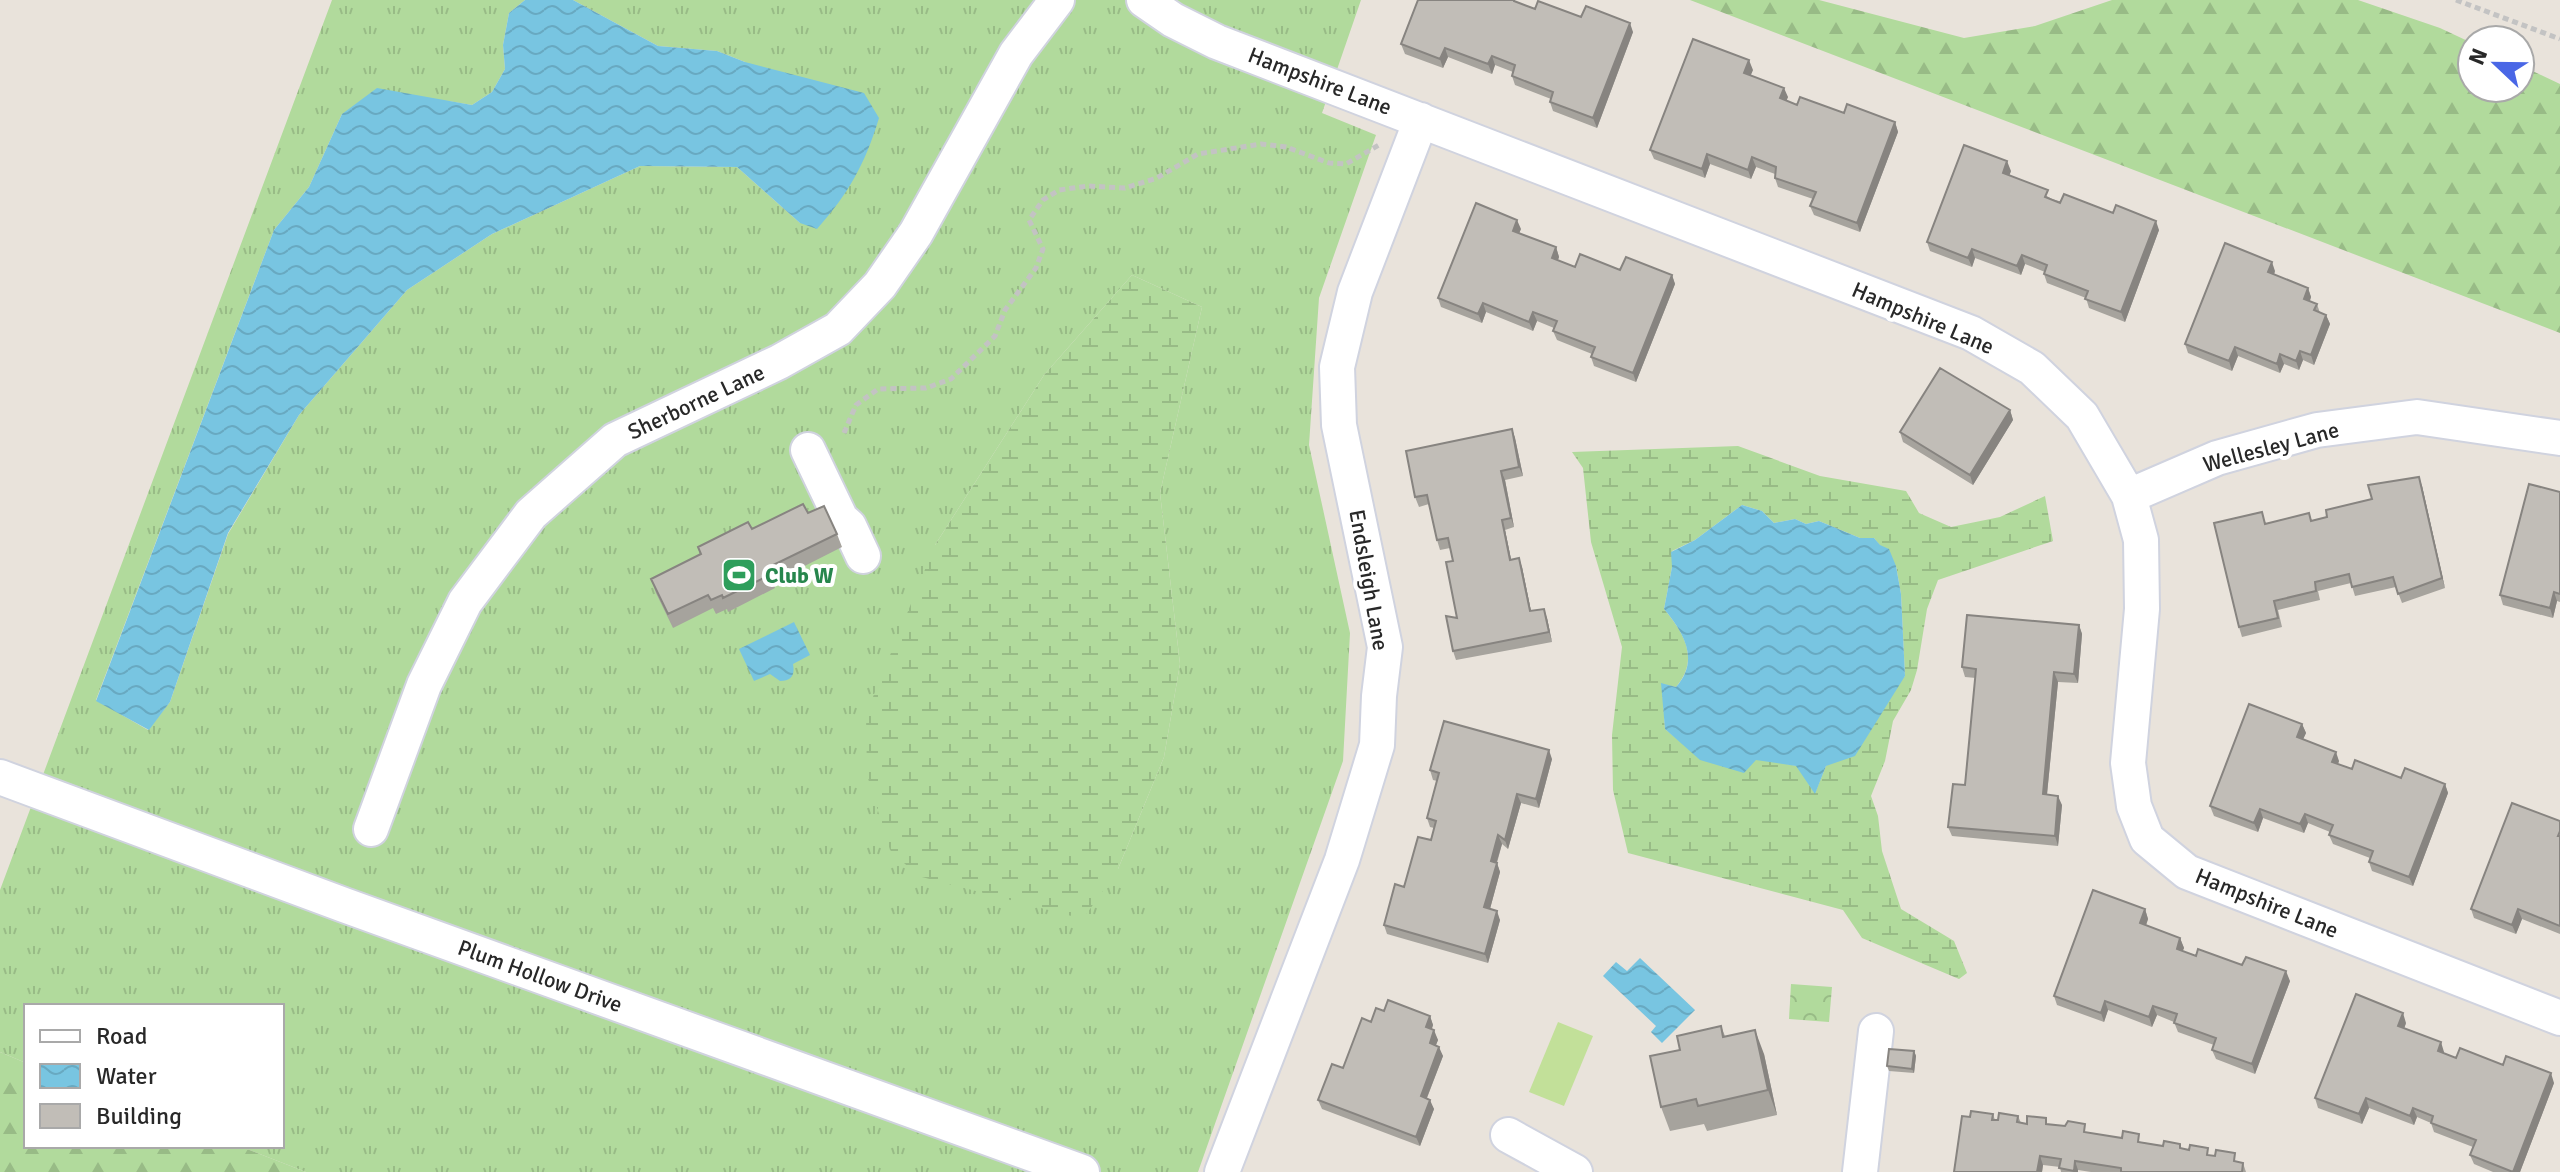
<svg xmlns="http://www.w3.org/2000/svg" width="2560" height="1172" font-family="Signika,sans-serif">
	<defs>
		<pattern id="grass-tufts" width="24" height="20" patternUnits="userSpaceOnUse" patternTransform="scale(2)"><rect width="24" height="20" fill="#b1da9c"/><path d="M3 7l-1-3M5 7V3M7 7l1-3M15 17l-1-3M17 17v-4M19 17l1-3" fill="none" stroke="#98bb86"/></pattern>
		<pattern id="forest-firs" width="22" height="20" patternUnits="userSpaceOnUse" patternTransform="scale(2)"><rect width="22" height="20" fill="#b1da9c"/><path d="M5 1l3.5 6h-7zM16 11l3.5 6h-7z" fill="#98bb86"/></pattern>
		<pattern id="wetland-marsh" width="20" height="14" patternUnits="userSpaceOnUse" patternTransform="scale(2)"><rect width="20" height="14" fill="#b1da9c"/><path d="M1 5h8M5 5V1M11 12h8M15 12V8" fill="none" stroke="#98bb86"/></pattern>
		<pattern id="park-crowns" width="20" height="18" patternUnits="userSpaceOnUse" patternTransform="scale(2)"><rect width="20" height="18" fill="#b1da9c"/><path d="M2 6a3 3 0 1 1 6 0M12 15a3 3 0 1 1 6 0" fill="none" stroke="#98bb86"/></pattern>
		<pattern id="water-waves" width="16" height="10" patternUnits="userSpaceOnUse" patternTransform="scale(2)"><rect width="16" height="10" fill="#78c5e1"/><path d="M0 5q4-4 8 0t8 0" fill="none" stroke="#68a9c1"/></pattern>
	</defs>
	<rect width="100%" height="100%" fill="#e9e3db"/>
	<path fill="url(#grass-tufts)" fill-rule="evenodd" d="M332,0H525L509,13L503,45L505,69L492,92L472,105L448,101L342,114L309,187L274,230L96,700L148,730L170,702L228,534L299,415L407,290L492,234L640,166L737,167L800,223L745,62L717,51L658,46L573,0H1361L1322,113L1376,135L1319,298L1309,445L1350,633L1343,761L1198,1172H306L239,1146H282V1006H26V1063L0,1052V890ZM1132,275L1202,307L1160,493L1180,664L1164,757L1118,869L935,545L1044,375Z"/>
	<path fill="url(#forest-firs)" d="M1690,0H1819L1964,38L2035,26L2112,0H2358L2440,28L2472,43V88H2520V65L2560,84V333Z
		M0,1052L26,1063V1146H239L306,1172H0Z"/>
	<path fill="url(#wetland-marsh)" fill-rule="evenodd" d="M1132,275L1202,307L1160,493L1180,664L1164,757L1118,869L1083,919L918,876L890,850L867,775L866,714L935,545L1044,375Z
		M1738,446L1820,476L1906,491L1919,513L1951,527L2000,517L2045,496L2053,541L1938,580L1927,609L1917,670L1911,690L1893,721L1885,761L1871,796L1878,816L1882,851L1901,909L1954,941L1967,973L1959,979L1862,938L1843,910L1628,853L1613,790L1612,735L1622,647L1591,542L1583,468L1572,452ZM1742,505L1762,511L1774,523L1795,519L1806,524L1819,521L1860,538H1874L1896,566L1901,594L1905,676L1826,766L1815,793L1797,766L1682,743L1665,729L1662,684L1676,687C1700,659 1684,633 1664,609L1672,567V551L1695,540Z"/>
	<path fill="url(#park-crowns)" d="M1791,984L1832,987L1829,1022L1789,1019Z"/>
	<path fill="#c2e099" d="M1558,1022L1593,1036L1564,1106L1529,1092Z"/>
	<path fill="url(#water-waves)" d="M525,0H573L658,46L717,51L745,62L864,93L879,118C865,164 849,193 817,229L800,223L737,167L640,166L492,234L407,290L299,415L228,533L170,702L149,730L96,701L274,230L309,187L342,114L377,88L472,105L492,92L505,69L503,45L509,13Z
		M1742,505L1762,511L1774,523L1795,519L1806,524L1819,521L1860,538H1874L1880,545L1889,549L1896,566L1901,594L1905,676L1855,756L1826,766L1815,794L1796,766L1756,760L1744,773L1700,760L1665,729L1661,683L1676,687C1700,660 1684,633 1664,609L1672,567L1671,552L1695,540Z
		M794,622L810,655L793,664C795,675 792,681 780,681L770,674L754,681L739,649Z
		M1640,958L1695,1010L1662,1043L1651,1032L1656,1026L1603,976L1616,962L1627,971Z"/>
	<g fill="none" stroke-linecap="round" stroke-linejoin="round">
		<g stroke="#d0d3df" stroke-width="38">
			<path id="minor" d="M1144,0L1173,20L1217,42L1971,333L2032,368L2082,416L2129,496L2141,540L2142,609L2128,763L2134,806L2147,839L2187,872L2560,1018
				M808,450L841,519L849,526L863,556
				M2129,496L2217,458L2317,430L2417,417L2560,438
				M0,777L344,905L1082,1172
				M371,829L424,685L465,602L531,514L615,440L779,362L838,329L880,285L916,233L1016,54L1057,0
				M1508,1135L1575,1172
				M1222,1172L1342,860L1377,745L1379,696L1385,647L1339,425L1337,367L1355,292L1421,120
				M1860,1172L1876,1031"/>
		</g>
		<path stroke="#c3c3c3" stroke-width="5" stroke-dasharray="6 4" stroke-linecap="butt" d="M2456,0L2560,39
			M844,433L856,405L878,389L926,388L951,379L995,336L1005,310L1036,268L1043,249L1029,220L1043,200L1059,190L1088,186L1125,188L1157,178L1198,154L1261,144L1286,147L1329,163L1346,164L1379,145"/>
		<use href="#minor" stroke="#fff" stroke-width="34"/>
	</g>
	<path fill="#a6a39d" d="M1520,3L1535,9L1581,17L1633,32L1597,128L1553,111L1550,102L1551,99L1515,85L1512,76L1513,72L1495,65L1492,74L1448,57L1443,68L1405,54L1401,44Z
		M1753,70L1750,75L1788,97L1786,101L1797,105L1895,122L1898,132L1860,232L1814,215L1810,206L1813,199L1778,187L1775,178V174L1756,167L1751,179L1710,164L1705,178L1654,159L1650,150Z
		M2011,171L2009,175L2052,199L2159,230L2125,322L2089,308L2086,298L2047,283L2044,274L2045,272L2025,264L2021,275L1975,258L1972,267L1930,251L1927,242Z
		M1521,229L1519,233L1556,247L1559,257L1558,260L1575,267L1672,275L1675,284L1636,382L1594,366L1591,357L1592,354L1557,340L1553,331L1554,328L1537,321L1533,331L1486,312L1482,323L1441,307L1438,298Z
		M2275,271L2274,275L2308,288L2311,297L2310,301L2317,304L2320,313L2326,315L2330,324L2314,365L2303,360L2299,370L2284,364L2280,373L2238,356L2232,371L2188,353L2185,344Z
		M2010,410L2013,420L1973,485L1903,442L1900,432Z
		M1512,429L1515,438L1523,476L1505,480L1514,527L1505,530L1511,559L1522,567L1531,611L1547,618L1552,642L1456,660L1453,651L1457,618L1453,561L1450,548L1440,550L1437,540L1429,504L1419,507L1415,497Z
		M2422,486L2445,588L2402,603L2396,587L2355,596L2351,583L2318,591L2320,600L2278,610L2282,627L2242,637L2239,627L2312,521L2327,517Z
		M2560,492V602L2557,601L2553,618L2503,605L2500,595Z
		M808,513L837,534L842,547L773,582L775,588L728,612L727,609L716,614L713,608L673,628L656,593L651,579L700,555L698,547L752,529Z
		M2079,625L2082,634L2078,683L2058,682L2047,795L2062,805L2058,846L1952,836L1948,827L1965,785L1976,678L1965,677L1962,667Z
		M2302,724L2306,733L2303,739L2339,761L2338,764L2352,769L2445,784L2448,793L2413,886L2372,871L2369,862L2370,858L2333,844L2329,835L2330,832L2308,823L2304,833L2263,818L2258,832L2214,816L2210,806Z
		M1552,759L1539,808L1521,803L1508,849L1502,844L1497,863L1500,872L1490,909L1500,920L1488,963L1387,934L1384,925L1404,887L1431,840L1434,828L1430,827L1427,818L1437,781L1433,780L1430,770Z
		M2560,821V934L2522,919L2516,934L2474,918L2471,909Z
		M2145,909L2148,919L2146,926L2180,938L2184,948L2182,951L2196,956L2242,965L2290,981L2255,1074L2216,1059L2212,1050L2214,1045L2178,1032L2174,1022L2157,1015L2152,1027L2108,1010L2104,1022L2057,1005L2054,996Z
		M1384,1011L1430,1016L1433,1025L1432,1029L1438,1040L1436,1045L1443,1056L1427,1098L1434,1109L1420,1146L1322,1109L1318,1100L1343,1068L1371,1022Z
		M2406,1023L2404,1028L2444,1052V1053L2456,1058L2503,1065L2554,1083L2520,1172H2493L2474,1164L2470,1155L2473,1147L2434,1132L2431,1123L2417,1117L2414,1125L2369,1108L2362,1124L2318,1108L2315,1098Z
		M1721,1026L1725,1036L1764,1054L1777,1115L1707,1131L1704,1124L1670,1131L1661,1107L1680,1050Z
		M1914,1051L1916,1056L1914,1073L1889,1071L1887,1066Z
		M1993,1114L1995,1120L2018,1116L2021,1123L2048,1124L2089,1133L2182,1149L2243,1163L2246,1172H2091L2078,1170V1172H2061L2060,1167L2043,1165L2042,1172H1954L1970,1117Z"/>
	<path fill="#878480" d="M1630,23L1633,32L1597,128L1593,118Z
		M1445,48L1448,57L1443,68L1440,59Z
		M1492,56L1495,65L1492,74L1488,64Z
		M1749,60L1753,70L1748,82L1744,73Z
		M1784,88L1788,97L1783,108L1780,98Z
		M1895,122L1898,132L1860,232L1857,223Z
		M1707,154L1710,164L1705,178L1702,169Z
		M1752,157L1756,167L1751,179L1748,170Z
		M2007,161L2011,171L2007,182L2003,173Z
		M1517,220L1521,229L1516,240L1513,231Z
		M2156,221L2159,230L2125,322L2121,312Z
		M1556,247L1559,257L1555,267L1552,258Z
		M1972,249L1975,258L1972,267L1968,258Z
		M2022,255L2025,264L2021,275L2017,266Z
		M2272,262L2275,271L2271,282L2268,272Z
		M1672,275L1675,284L1636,382L1633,373Z
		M2308,288L2311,297L2307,308L2304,299Z
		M1483,303L1486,312L1482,323L1478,314Z
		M1533,312L1537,321L1533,331L1529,322Z
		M2326,315L2330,324L2314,365L2311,355Z
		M2235,347L2238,356L2232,371L2229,361Z
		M2300,351L2303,360L2299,370L2296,361Z
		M2280,354L2284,364L2280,373L2277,364Z
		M2010,410L2013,420L1973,485L1970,475Z
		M1512,429L1515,438L1523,476L1519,467Z
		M1501,471L1505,480L1514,527L1511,518Z
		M2419,477L2422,486L2445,588L2442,578Z
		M1502,520L1505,530L1513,569L1510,560Z
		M1519,558L1522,567L1533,621L1530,611Z
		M2554,592L2557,601L2553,618L2550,608Z
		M1544,609L1547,618L1552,642L1549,632Z
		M2079,625L2082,634L2078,683L2074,674Z
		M2054,672L2058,682L2046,804L2043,794Z
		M2302,724L2306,733L2300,746L2297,737Z
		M1549,750L1552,759L1539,808L1536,799Z
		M2336,752L2339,761L2335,771L2332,762Z
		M2445,784L2448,793L2413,886L2409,877Z
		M1517,794L1521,803L1508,849L1505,840Z
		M2058,796L2062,805L2058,846L2055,836Z
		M2260,809L2263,818L2258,832L2254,823Z
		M2305,814L2308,823L2304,833L2300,824Z
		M1498,835L1502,844L1494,871L1491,861Z
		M1497,863L1500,872L1488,916L1484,907Z
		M2145,909L2148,919L2143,933L2140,923Z
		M2518,909L2522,919L2516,934L2512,925Z
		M1497,911L1500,920L1488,963L1485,954Z
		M2180,938L2184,948L2180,958L2177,949Z
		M2286,971L2290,981L2255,1074L2252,1064Z
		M2105,1001L2108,1010L2104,1022L2101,1013Z
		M2153,1006L2157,1015L2152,1027L2149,1017Z
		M2403,1013L2406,1023L2402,1035L2398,1026Z
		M1430,1016L1433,1025L1429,1036L1426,1027Z
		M1434,1030L1438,1040L1433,1052L1430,1043Z
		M1755,1030L1764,1054L1777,1115L1768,1090Z
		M2441,1042L2444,1052L2441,1060L2438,1051Z
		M1439,1047L1443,1056L1424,1105L1421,1096Z
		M1914,1051L1916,1056L1914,1073L1912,1069Z
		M2551,1073L2554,1083L2520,1172H2513Z
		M2366,1098L2369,1108L2362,1124L2359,1114Z
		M1430,1100L1434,1109L1420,1146L1416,1137Z
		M2413,1108L2417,1117L2414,1125L2410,1116Z
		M2040,1156L2043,1165L2042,1172H2037Z
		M2075,1161L2078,1170V1172H2074V1171Z"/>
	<path fill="#c1bdb7" stroke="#878480" stroke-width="2" d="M1418,0H1514V1L1535,9L1538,1L1581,17L1586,6L1630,23L1593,118L1550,102L1553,92L1512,76L1515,65L1492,56L1488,64L1445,48L1440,59L1401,44Z
		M1693,39L1749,60L1744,73L1784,88L1780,98L1797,105L1800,97L1844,113L1847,104L1895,122L1857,223L1810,206L1816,192L1775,178L1776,167L1752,157L1748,170L1707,154L1702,169L1650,150Z
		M1964,145L2007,161L2003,173L2048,190L2045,197L2060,203L2064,194L2113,213L2116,205L2156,221L2121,312L2085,299L2088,291L2044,274L2047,265L2022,255L2017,266L1972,249L1968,258L1927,242Z
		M1476,203L1517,220L1513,231L1556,247L1552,258L1575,267L1580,254L1620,270L1626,257L1672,275L1633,373L1591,357L1595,347L1553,331L1557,321L1533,312L1529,322L1483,303L1478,314L1438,298Z
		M2225,243L2272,262L2268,272L2308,288L2304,299L2317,304L2314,310L2326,315L2311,355L2300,351L2296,361L2280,354L2277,364L2235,347L2229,361L2185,344Z
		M1940,368L2010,410L1970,475L1900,432Z
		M1512,429L1519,467L1501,471L1511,518L1502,520L1510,560L1519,558L1530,611L1544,609L1549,632L1453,651L1446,616L1457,618L1446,562L1453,561L1448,538L1437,540L1427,495L1415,497L1406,451Z
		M2419,477L2442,578L2398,594L2393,577L2352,587L2349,574L2315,582L2316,591L2274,601L2278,618L2239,627L2214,523L2262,512L2265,524L2309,513L2311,521L2327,517L2326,510L2372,499L2368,485Z
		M2529,484L2560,492V594L2554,592L2550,608L2500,595Z
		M803,504L808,513L824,506L837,534L767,568L770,575L723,598L722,595L711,600L708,595L668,614L651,579L701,554L698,547L748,522L752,529Z
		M1967,615L2079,625L2074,674L2054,672L2043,794L2058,796L2055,836L1948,827L1953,784L1965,785L1976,669L1962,667Z
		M2249,704L2302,724L2297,737L2336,752L2332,762L2352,769L2355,760L2401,778L2405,768L2445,784L2409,877L2369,862L2373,851L2329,835L2333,825L2305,814L2300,824L2260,809L2254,823L2210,806Z
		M1444,721L1549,750L1536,799L1517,794L1505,840L1498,835L1491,861L1497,863L1484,907L1497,911L1485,954L1384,925L1395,884L1404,887L1418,837L1431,840L1436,821L1427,818L1439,773L1430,770Z
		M2512,803L2560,821V831L2558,836H2560V926L2518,909L2512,925L2471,909Z
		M2093,890L2145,909L2140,923L2180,938L2177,949L2196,956L2198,949L2242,965L2246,957L2286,971L2252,1064L2212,1050L2216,1038L2174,1023L2177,1014L2153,1006L2149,1017L2105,1001L2101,1013L2054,996Z
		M2356,994L2403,1013L2398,1026L2441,1042L2438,1051L2456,1058L2460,1048L2503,1065L2506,1056L2551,1073L2513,1172L2470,1155L2476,1140L2431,1123L2433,1116L2413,1108L2410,1116L2366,1098L2359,1114L2315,1098Z
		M1388,1000L1430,1016L1426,1027L1434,1030L1430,1043L1439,1047L1421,1096L1430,1100L1416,1137L1318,1100L1332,1064L1343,1068L1362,1018L1371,1022L1376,1008L1384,1011Z
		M1721,1026L1723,1037L1755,1030L1768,1090L1698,1106L1696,1099L1661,1107L1650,1056L1680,1050L1677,1036Z
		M1889,1049L1914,1051L1912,1069L1887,1066Z
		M1971,1111L1993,1114L1992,1120H1998L1999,1113L2018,1116L2017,1122L2027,1124V1116L2046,1118V1124L2065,1126L2068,1121L2085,1124L2084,1132L2122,1138L2123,1131L2139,1134L2138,1142L2163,1146L2164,1141L2180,1144V1148L2189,1150L2190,1145L2208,1148L2207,1155L2215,1156L2216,1150L2235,1153L2234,1161L2243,1163L2242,1172H2121V1168L2075,1161L2074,1171L2059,1168L2061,1159L2040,1156L2037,1172H1954L1962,1116L1970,1117Z"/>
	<defs>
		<g id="stadium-square" transform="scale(1.8)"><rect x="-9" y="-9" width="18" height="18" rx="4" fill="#2e9e5b" stroke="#fff"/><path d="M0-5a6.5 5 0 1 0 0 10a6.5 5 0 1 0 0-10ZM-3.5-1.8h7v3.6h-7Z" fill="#fff"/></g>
	</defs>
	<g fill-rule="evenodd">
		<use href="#stadium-square" x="739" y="575"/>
	</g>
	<g text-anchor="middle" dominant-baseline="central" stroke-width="8" stroke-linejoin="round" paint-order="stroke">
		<g font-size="22" fill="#282828" stroke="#fff">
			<text transform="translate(1320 81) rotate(21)">Hampshire Lane</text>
			<text transform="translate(1923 318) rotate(23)">Hampshire Lane</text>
			<text transform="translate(696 402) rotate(-25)">Sherborne Lane</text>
			<text transform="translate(2271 447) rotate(-15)">Wellesley Lane</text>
			<text transform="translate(1369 580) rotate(80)">Endsleigh Lane</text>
			<text transform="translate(2267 903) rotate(22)">Hampshire Lane</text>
			<text transform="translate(540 976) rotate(20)">Plum Hollow Drive</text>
		</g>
		<g font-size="22" font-weight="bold" fill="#27864d" stroke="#fff" text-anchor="start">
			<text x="765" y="575">Club W</text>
		</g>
	</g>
	<rect x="24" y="1004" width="260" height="144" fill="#ffffff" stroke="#a9a9a9" stroke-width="2"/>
	<rect x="40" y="1030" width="40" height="12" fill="#ffffff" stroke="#a9a9a9" stroke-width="2"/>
	<text x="96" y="1044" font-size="24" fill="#282828">Road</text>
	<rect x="40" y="1064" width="40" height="24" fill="url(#water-waves)" stroke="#a9a9a9" stroke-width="2"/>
	<text x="96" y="1084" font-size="24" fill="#282828">Water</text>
	<rect x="40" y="1104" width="40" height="24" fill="#c1bdb7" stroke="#a9a9a9" stroke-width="2"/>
	<text x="96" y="1124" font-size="24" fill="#282828">Building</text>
	<g transform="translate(2496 64) rotate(292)"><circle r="38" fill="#ffffff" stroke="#a9a9a9" stroke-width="2"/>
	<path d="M0-6L14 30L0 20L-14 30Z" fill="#4a67e6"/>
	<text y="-12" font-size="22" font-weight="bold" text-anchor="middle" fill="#282828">N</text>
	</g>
</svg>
